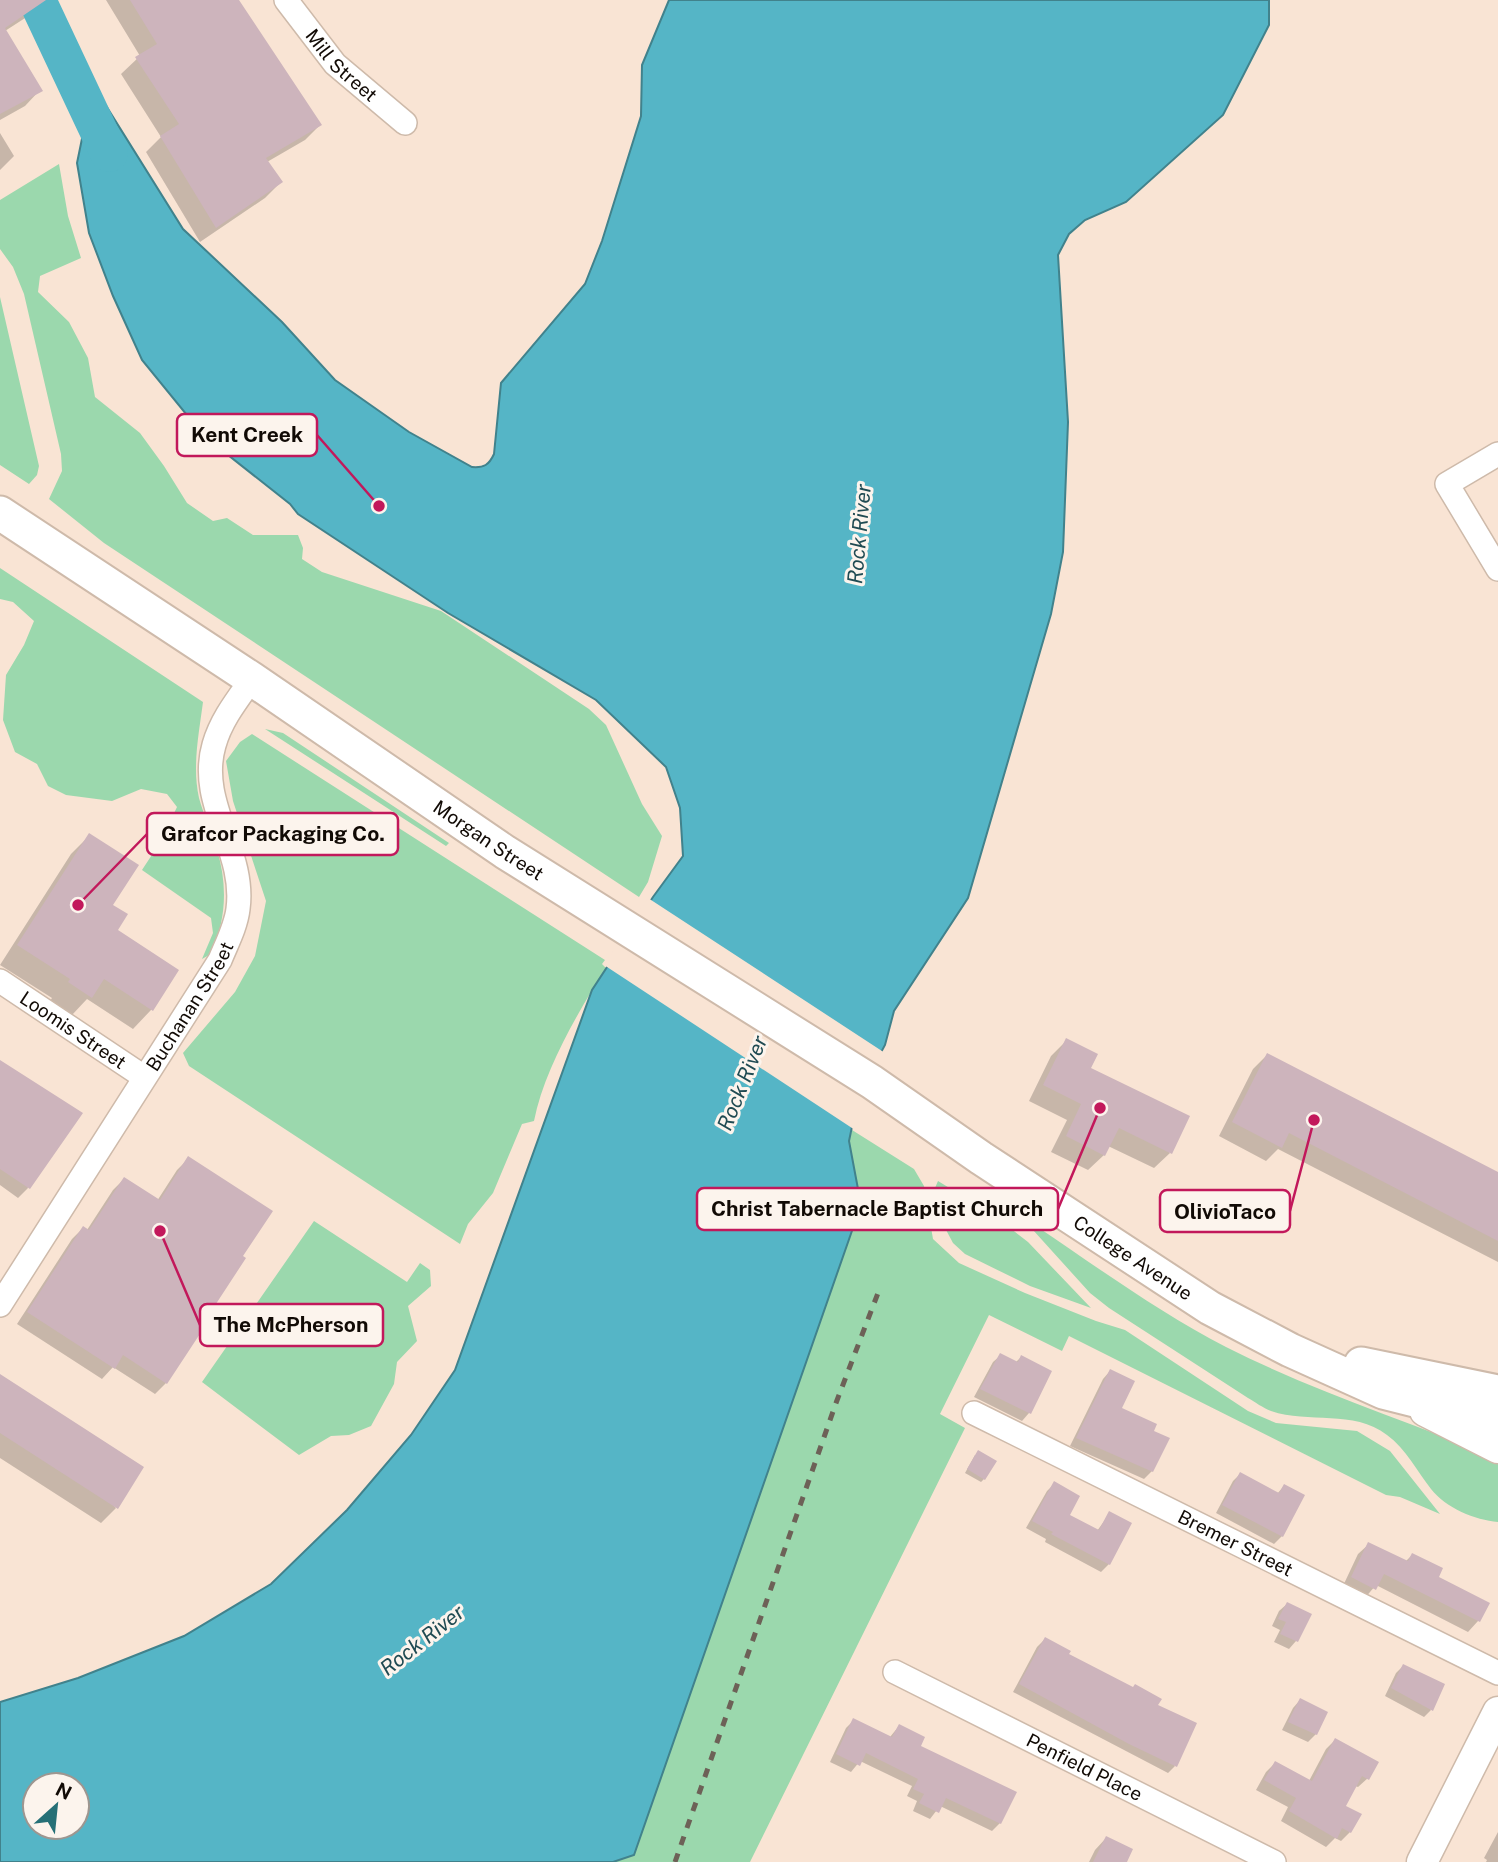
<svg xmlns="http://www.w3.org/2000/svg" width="1498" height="1862" font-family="'Public Sans',sans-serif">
	<rect width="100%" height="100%" fill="#f9e4d4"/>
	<path fill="#9bd8ad" d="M59,164L68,216L81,258L40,276L38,292L69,322L88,358L95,397L140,433L164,466L187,503L213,521L227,518L253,535H298L303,548L302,559L322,572L441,611L589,709L606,725L642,804L662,836L648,882L639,897L104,543L49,499L62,471L61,454L24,294L13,267L0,249V200Z
		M0,297L39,466L37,475L29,484L0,465Z
		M0,568L203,702C199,733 192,767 199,798C204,816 212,832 217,850C228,886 226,920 211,954L202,959L213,933L211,918L142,870L159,844L177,807L167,794L141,789L112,801L66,795L48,786L37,764L15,752L3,720L6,675L24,645L34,621L13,602L0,599Z
		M265,729L283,733L449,843L446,846Z
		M252,734L605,960L602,964L606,968C578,1012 544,1070 534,1121L522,1124L493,1193L468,1224L460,1244L189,1066L183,1053L235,992L255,956L266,901L233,801L226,761L240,742Z
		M852,1130L914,1169L924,1186L933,1239L959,1263L1025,1293L1096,1321L1125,1330L1248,1411L1276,1423L1357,1431L1390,1451L1440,1514L1400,1497L1386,1495L1069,1336L1062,1351L989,1315L940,1414L965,1428L750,1862H613L634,1855L861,1205L849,1141Z
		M938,1181L992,1214L1028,1242L1091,1308L1030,1286L965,1254L953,1243L945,1228L935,1188Z
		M314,1221L407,1282L420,1263L430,1270L431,1286L408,1306L417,1341L397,1362L394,1384L371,1426L349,1435L331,1436L299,1455L202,1382Z
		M1036,1226C1097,1267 1160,1313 1226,1347C1313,1391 1407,1421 1498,1458V1522C1475,1520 1446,1508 1431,1489C1417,1471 1406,1449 1387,1435C1353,1409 1309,1424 1271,1411C1263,1408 1255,1402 1248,1398L1109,1308L1090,1293L1033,1230Z"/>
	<path fill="#55b5c6" stroke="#41828c" stroke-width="2" fill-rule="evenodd" d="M669,0H1269V25L1223,115L1126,202L1085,220L1069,234L1058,255L1068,422L1063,552L1051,614L968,898L894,1011L885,1045L859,1093L849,1141L861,1205L634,1855L613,1862H0V1702L78,1678L184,1636L271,1584L347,1510L411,1435L455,1370L592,990L653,897L683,856L680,808L666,767L596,700L448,613L298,514L290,504L204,436L142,360L113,296L89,233L77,163L93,85L183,229L282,322L335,380L409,432L472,467C484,468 489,465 494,454L501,383L585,284L602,241L641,116L642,65ZM35,1785H77V1827H35Z"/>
	<path fill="#f9e4d4" d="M648,898L885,1053L862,1094L855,1130L604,965Z"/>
	<path fill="#0003" d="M0,0H53L5,31L40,90L25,106L0,120Z
		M106,0H237L320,125L305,140L267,162L281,182L265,198L200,242L146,152L161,137L121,74L140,56Z
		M0,133L14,156L0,170Z
		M90,835L116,930L177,970L151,1010L133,1029L87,999L72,1015L50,1001L52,998L0,965L71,854Z
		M1066,1041L1089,1069L1170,1153L1154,1168L1108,1146L1104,1155L1088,1170L1051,1152L1067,1120L1029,1101L1051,1056Z
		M1267,1055L1498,1174V1262L1278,1149L1266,1161L1219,1136L1253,1069Z
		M0,1062L28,1188L18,1198L0,1185Z
		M188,1159L209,1310L166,1383L155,1394L113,1367L102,1379L17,1324L72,1239L83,1228L87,1230L113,1190L124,1179L157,1201L177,1170Z
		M1001,1355L1015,1363L1021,1357L1050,1371L1029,1413L1022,1421L974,1397L993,1362Z
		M1110,1371L1120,1409L1152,1431V1471L1144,1479L1070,1446L1103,1379Z
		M0,1376L116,1508L101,1523L0,1458Z
		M975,1455L984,1479L981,1482L965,1473Z
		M1240,1474L1277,1494L1284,1486L1302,1496L1282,1536L1274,1544L1216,1513L1233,1481Z
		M1054,1484L1067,1516L1097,1531L1110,1513L1109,1564L1101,1572L1045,1542L1046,1539L1026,1528L1047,1491Z
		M1369,1544L1405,1562L1412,1555L1437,1577L1487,1603L1478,1621L1468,1632L1376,1585L1364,1599L1342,1588L1358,1554Z
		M1287,1604L1309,1615L1296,1641L1289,1649L1274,1642L1280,1630L1272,1626L1279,1611Z
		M1045,1639L1067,1654L1175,1766L1168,1773L1013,1692L1037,1647Z
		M1403,1666L1431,1710L1424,1717L1385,1696L1396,1673Z
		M1300,1700L1316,1734L1308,1742L1282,1730L1293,1708Z
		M854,1720L890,1737L899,1726L1000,1823L992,1831L940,1806L930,1819L913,1811L917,1801L907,1796L912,1786L860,1761L851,1772L830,1762L846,1728Z
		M1335,1740L1368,1778L1358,1787L1355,1786L1344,1806L1350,1832L1341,1841L1335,1838L1326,1847L1281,1821L1288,1807L1256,1790L1266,1772L1275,1763L1309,1781L1326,1749Z
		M1498,1832V1862H1486L1487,1860L1484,1858Z
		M1106,1838L1125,1862H1089L1095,1850Z"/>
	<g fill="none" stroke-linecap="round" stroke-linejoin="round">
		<path stroke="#55b5c6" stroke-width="38" d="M37,0L109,153"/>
	</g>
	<path fill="#cdb4bc" d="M0,0H46L5,28L43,91L0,114Z
		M130,0H239L322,125L266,158L283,182L216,228L160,136L179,124L135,57L157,44Z
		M89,833L139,865L113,905L128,914L118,930L179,970L153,1011L104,979L92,998L68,982L70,979L17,945Z
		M1066,1038L1098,1054L1091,1068L1190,1116L1172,1154L1119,1128L1105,1156L1066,1136L1081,1104L1043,1085Z
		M1267,1053L1498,1172V1241L1289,1133L1282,1148L1232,1122Z
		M0,1060L83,1113L30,1189L0,1169Z
		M188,1156L273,1211L243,1256L246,1258L212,1310L215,1311L167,1384L123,1355L115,1369L27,1312L83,1226L89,1230L124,1177L160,1200Z
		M1000,1353L1018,1362L1021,1355L1052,1371L1031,1414L980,1389Z
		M1110,1369L1135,1381L1122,1408L1157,1424L1154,1431L1170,1438L1153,1472L1076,1438Z
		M0,1374L144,1467L118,1509L0,1433Z
		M978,1450L997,1461L985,1480L967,1469Z
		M1240,1472L1279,1493L1284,1484L1305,1495L1283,1537L1222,1505Z
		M1054,1481L1080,1496L1070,1515L1099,1530L1109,1511L1132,1523L1110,1565L1051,1534L1053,1532L1032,1521Z
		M1368,1542L1408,1561L1412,1553L1443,1568L1439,1577L1490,1603L1480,1622L1384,1574L1376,1590L1351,1577Z
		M1287,1602L1312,1614L1298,1642L1280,1634L1286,1622L1278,1619Z
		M1045,1637L1071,1651L1069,1654L1133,1687L1135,1684L1162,1699L1158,1705L1197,1723L1177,1767L1129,1744L1019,1684Z
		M1403,1664L1445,1684L1433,1711L1391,1688Z
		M1300,1698L1328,1712L1317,1735L1288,1722Z
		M853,1718L892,1737L899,1724L925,1737L921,1746L1017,1792L1001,1824L946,1798L939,1813L919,1803L924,1794L913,1789L918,1779L866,1753L860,1766L836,1754Z
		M1335,1738L1379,1762L1369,1780L1362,1776L1346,1806L1362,1814L1351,1833L1342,1828L1337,1839L1289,1811L1296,1798L1264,1780L1275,1761L1312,1781Z
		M1106,1836L1133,1849L1127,1862H1093Z"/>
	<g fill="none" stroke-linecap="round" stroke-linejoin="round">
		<g stroke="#cebaaa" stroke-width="26">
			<g id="minor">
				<path id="s1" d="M286,0L335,64L405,123"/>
				<path d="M1498,454L1447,484L1498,569"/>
				<path id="s2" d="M0,981L144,1077"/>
				<path id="s3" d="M0,1305L220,960C227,943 236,926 238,909C246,851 197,803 214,745C221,720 237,700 252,679"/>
				<path id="s4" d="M974,1413L1498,1673"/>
				<path id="s5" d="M895,1672L1274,1862"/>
			</g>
		</g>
		<g stroke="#cebaaa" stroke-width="33">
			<path id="tertiary" d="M1425,1411L1498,1448
				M1422,1862L1498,1712"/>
		</g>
		<g stroke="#cebaaa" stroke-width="37">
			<g id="secondary">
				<path id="s6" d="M0,513L252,679L505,852L872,1082L981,1158L1210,1308L1290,1350L1383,1392L1498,1421"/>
				<path d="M1361,1364L1498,1392"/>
			</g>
		</g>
		<use href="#minor" stroke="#fff" stroke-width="23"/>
		<use href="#tertiary" stroke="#fff" stroke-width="30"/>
		<use href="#secondary" stroke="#fff" stroke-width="33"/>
		<path stroke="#6d6157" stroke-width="5" stroke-dasharray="9 9" stroke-linecap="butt" d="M675,1862L836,1403L878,1293"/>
	</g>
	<g text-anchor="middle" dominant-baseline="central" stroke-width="6" stroke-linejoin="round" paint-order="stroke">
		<g font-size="19" fill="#110a05" stroke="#fcf4ed">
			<text stroke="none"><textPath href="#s1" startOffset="86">Mill Street</textPath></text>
			<text stroke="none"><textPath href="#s6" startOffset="588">Morgan Street</textPath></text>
			<text stroke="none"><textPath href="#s3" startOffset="354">Buchanan Street</textPath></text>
			<text stroke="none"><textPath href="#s2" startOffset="88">Loomis Street</textPath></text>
			<text stroke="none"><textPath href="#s6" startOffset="1356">College Avenue</textPath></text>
			<text stroke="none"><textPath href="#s4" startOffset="292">Bremer Street</textPath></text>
			<text stroke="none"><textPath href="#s5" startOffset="212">Penfield Place</textPath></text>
		</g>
		<g font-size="21" font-style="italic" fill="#204b53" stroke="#fcf4ed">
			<text transform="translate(859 534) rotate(-85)">Rock River</text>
			<text transform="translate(742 1083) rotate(-68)">Rock River</text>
			<text transform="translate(422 1640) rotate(-38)">Rock River</text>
		</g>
	</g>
	<path fill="none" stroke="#c2185b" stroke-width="2.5" d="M379 506L317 435M78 905L147 834M1100 1108L1058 1209M1314 1120L1290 1211M160 1231L200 1325"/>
	<g fill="#c2185b" stroke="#fcf4ed" stroke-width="2.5">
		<circle cx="379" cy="506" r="7"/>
		<circle cx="78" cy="905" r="7"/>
		<circle cx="1100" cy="1108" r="7"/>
		<circle cx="1314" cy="1120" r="7"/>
		<circle cx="160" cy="1231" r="7"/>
	</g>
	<g fill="#fcf4ed" stroke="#c2185b" stroke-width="2.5">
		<rect x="177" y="414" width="140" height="42" rx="7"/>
		<rect x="147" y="813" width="251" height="42" rx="7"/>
		<rect x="697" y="1188" width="361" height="42" rx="7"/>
		<rect x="1160" y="1190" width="130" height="42" rx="7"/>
		<rect x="200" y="1304" width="183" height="42" rx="7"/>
	</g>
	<g font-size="21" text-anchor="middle" font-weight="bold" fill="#110a05">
		<text x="247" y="442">Kent Creek</text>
		<text x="273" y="841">Grafcor Packaging Co.</text>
		<text x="877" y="1216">Christ Tabernacle Baptist Church</text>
		<text x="1225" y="1219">OlivioTaco</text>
		<text x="291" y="1332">The McPherson</text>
	</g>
	<g transform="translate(56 1806) rotate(27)"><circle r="33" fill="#fcf4ed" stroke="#9e9690" stroke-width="2"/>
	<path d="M0-5L12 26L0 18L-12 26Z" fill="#267077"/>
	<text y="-10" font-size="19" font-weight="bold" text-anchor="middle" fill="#110a05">N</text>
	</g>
</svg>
